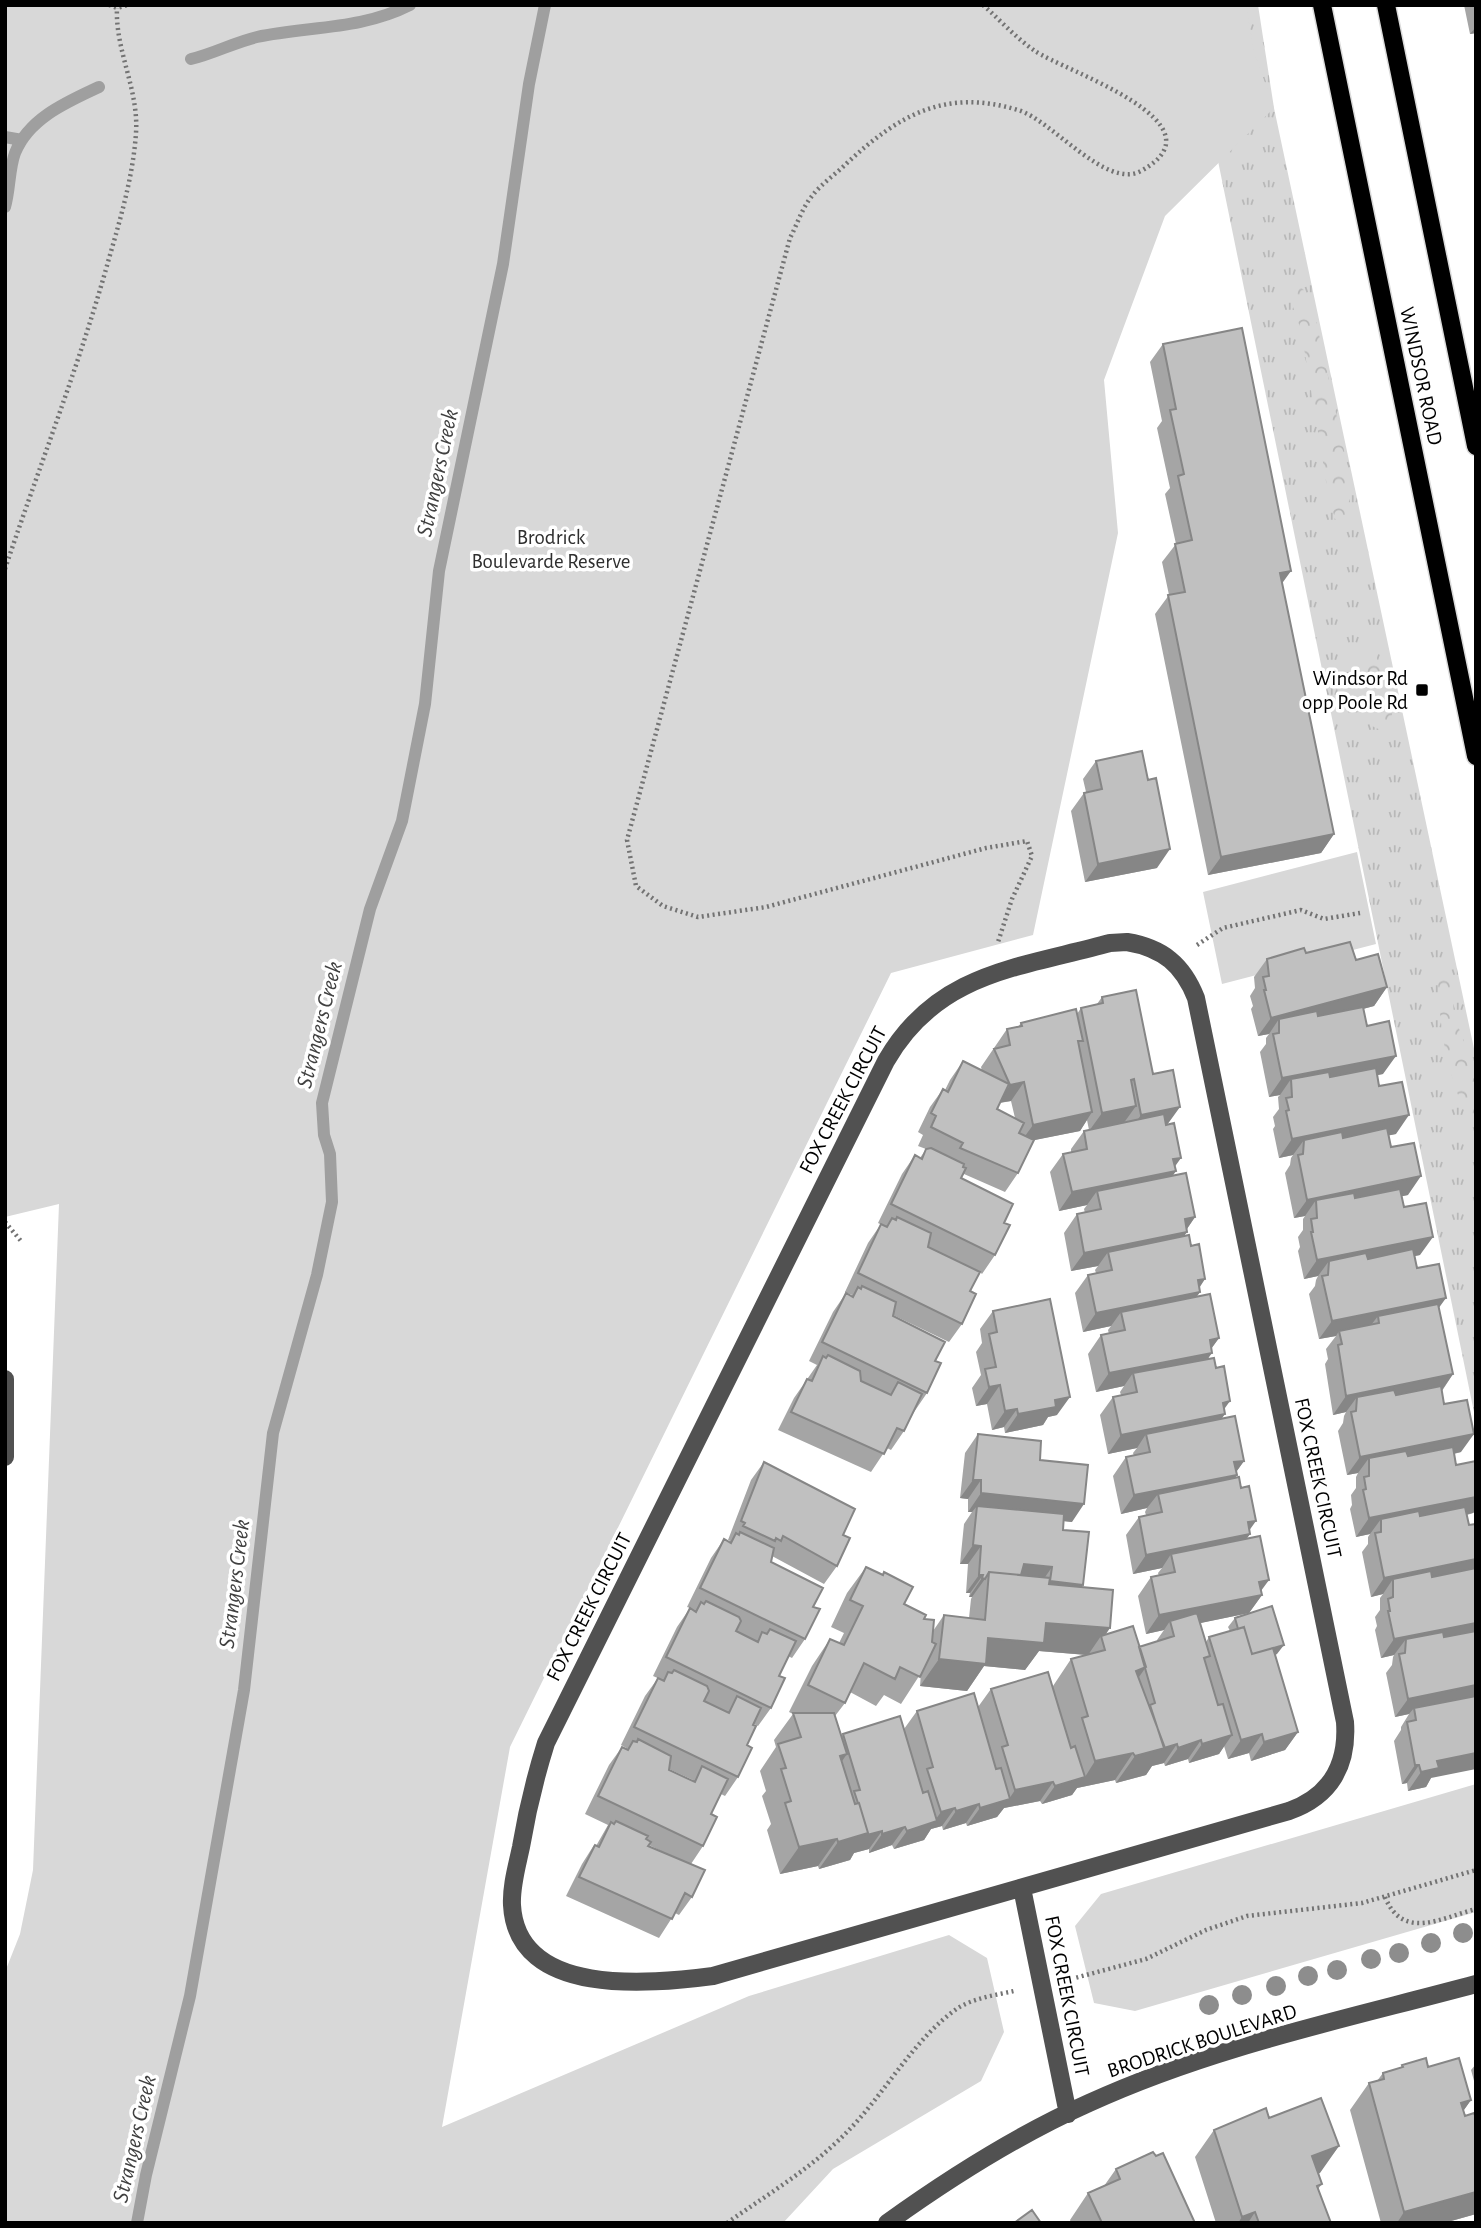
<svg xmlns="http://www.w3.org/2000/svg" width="1481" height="2228" font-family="'Alegreya Sans',sans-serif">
	<defs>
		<pattern id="grass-tufts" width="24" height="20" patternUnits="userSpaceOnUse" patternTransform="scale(1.75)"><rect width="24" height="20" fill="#d8d8d8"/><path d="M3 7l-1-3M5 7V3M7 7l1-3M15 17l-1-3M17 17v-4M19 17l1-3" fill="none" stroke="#b8b8b8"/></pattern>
		<pattern id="forest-crowns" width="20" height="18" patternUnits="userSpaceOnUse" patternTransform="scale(1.75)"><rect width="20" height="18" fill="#d8d8d8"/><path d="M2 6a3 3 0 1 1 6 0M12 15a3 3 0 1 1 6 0" fill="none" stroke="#b8b8b8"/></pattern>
	</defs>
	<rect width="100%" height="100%" fill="#fff"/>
	<path fill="url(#grass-tufts)" d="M1224,5H1258L1274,108L1476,1058V1422L1218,161L1232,90Z"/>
	<path fill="url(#forest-crowns)" d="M1296,286L1303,289L1312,302L1350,478L1348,523L1337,525L1329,498L1301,330L1292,304Z
		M1373,646L1393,708L1389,734L1372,726C1367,702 1358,673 1365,649Z
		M1445,966L1451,972L1454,1015L1476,1075V1131C1446,1083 1438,1023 1438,968Z"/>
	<path fill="#d8d8d8" d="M5,5H1246L1254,52L1274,108L1165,216L1104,380L1118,533L1033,935L891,973L510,1747L442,2127L749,1996L949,1935L987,1958L1004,2032L981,2081L833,2169L783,2223H5V1972L20,1934L33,1870L59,1204L5,1217Z
		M1357,852L1376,944L1222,984L1203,892Z
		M1476,1784V1912L1135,2011L1094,2003L1075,1926L1101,1894Z"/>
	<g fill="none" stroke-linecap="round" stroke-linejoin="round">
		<path stroke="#9f9f9f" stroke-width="12" d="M191,59C213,54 235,42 257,37C309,26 361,30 410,5
			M5,137L22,140
			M5,207C10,190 9,169 15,153C29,118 67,102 99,87
			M137,2223L146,2175L190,1996L244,1690L273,1433L317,1275L332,1202L330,1154L324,1135L322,1103L370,909L402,821L425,704L439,571L503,264L529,84L545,5"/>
		<g stroke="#dbdbdb" stroke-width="21">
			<path id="major" d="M1322,5L1476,756
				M1386,5L1476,446"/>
		</g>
		<path stroke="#737373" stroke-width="4.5" stroke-dasharray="2 3.5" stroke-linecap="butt" d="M109,5L117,8L128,5
			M983,5C1000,20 1016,38 1035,51C1064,71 1228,123 1141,171C1106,190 1052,120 1018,110C945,88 899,115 847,163C836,174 821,184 812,196C802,208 797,225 790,238L627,840L636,886L663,906L698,917L766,907L986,848L1027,841L1032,856L1012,899L998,942
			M5,569C39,467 79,366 108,262C120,220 133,177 136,133C139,90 115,50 117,8
			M1197,945L1223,928L1301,910L1324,919L1360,913
			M5,1222L21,1241
			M1385,1897C1403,1941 1441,1918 1476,1909
			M1071,1979L1146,1959L1206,1930L1247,1916L1362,1903L1476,1870
			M727,2223C768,2194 812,2168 847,2132C884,2095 915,2037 958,2008C974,1998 996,1995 1014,1991"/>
		<path stroke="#515151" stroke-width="18" d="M1127,942C1163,948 1183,965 1196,998L1345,1722C1348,1765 1331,1796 1289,1811L713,1976C650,1984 517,1998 512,1905C511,1886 517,1866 521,1847C527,1811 535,1778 546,1743L886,1061C937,972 1019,968 1110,943Z
			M5,1379V1457
			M1022,1888L1068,2114
			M887,2223C951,2177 1017,2135 1089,2103C1211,2047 1346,2019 1476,1984"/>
		<use href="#major" stroke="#000" stroke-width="18"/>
	</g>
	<g fill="#8d8d8d">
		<circle cx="1463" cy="1933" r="10"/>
		<circle cx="1431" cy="1943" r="10"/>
		<circle cx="1399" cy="1953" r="10"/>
		<circle cx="1371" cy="1959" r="10"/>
		<circle cx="1337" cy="1970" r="10"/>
		<circle cx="1308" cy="1976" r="10"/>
		<circle cx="1276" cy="1986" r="10"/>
		<circle cx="1242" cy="1995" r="10"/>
		<circle cx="1209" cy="2005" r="10"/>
	</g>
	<path fill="#a5a5a5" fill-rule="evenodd" d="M1464,5H1476V33L1470,34Z
		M1163,344L1282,583L1334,834L1321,853L1208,875L1155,614L1169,595L1162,562L1176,544L1165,494L1170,488L1157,428L1162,421L1150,362Z
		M1096,761L1157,868L1085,882L1071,811L1084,793L1086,792L1083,779Z
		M1306,953L1356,960L1387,987L1374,1006L1363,1009L1367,1026L1383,1074L1377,1075L1379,1086L1396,1134L1389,1135L1391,1147L1408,1195L1402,1196L1404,1207L1420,1255L1414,1256L1417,1268L1439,1308L1453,1374L1442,1391L1444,1404L1461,1452L1454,1454L1456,1465L1476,1461V1510L1473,1513L1467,1515L1431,1778L1426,1787L1408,1791L1407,1783L1402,1784L1394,1741L1401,1730V1727L1409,1714L1395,1717L1386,1673L1392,1665L1393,1657L1394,1655L1381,1658L1375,1630L1377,1626L1375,1617L1380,1610V1598L1383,1594L1371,1597L1362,1552L1368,1544V1537L1370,1534L1356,1537L1350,1509L1352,1505L1351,1495L1356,1488V1477L1358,1473L1347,1475L1338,1431L1343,1423L1344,1416L1346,1412L1333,1415L1325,1364L1328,1359L1326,1349L1336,1336L1319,1339L1309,1294L1315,1286L1316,1280L1318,1276L1304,1279L1298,1251L1300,1247L1298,1237L1303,1230V1219L1305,1216L1294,1218L1285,1173L1290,1165L1291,1158L1293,1155L1279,1158L1273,1129L1275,1126L1273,1117L1279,1109L1278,1097L1280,1095L1269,1097L1260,1052L1266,1044V1038L1269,1034L1258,1036L1251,1009L1253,1006L1250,996L1255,988L1254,977L1267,959Z
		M1102,997L1153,1074L1167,1125L1175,1167L1173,1175L1195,1217L1187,1229L1184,1236L1199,1287L1200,1292L1197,1296L1219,1338L1211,1349L1208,1359L1224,1409L1222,1419L1244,1461L1236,1472L1237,1475L1234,1478L1249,1530L1250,1534L1247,1538L1262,1595L1249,1613L1200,1623L1206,1642L1209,1637L1230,1631L1228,1627L1235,1618L1277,1654L1275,1655L1298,1732L1285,1750L1251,1761L1249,1753L1228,1759L1224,1746L1219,1754L1189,1763L1188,1759L1165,1766L1164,1763L1152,1766L1146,1775L1116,1783L1115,1780L1077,1788L1072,1795L1042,1804L1040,1801L1004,1808L997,1817L967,1826L966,1823L943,1830L942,1826L931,1829L924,1840L894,1849L892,1845L869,1853V1849L854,1853L850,1860L819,1869L818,1866L780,1874L767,1830L771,1824L762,1796L766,1791L760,1771L776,1747L774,1740L793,1714L789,1712L812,1666L830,1639L839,1643L844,1633L831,1627L847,1593L866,1567L904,1604L924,1619L933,1631L944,1615L969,1618L971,1599L972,1597H969L970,1593H966L968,1564H960L964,1524L972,1512H968V1499L960,1498L965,1453L978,1434L1040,1460L1072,1522L1064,1521L1063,1530L1082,1587L1105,1635L1139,1647L1157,1641V1640L1164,1630L1146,1634L1138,1596L1151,1577L1159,1576L1158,1573L1162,1568L1133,1574L1126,1535L1139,1517L1146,1515L1145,1512L1147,1508L1121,1514L1113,1476L1126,1457L1134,1456L1133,1453L1137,1448L1108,1454L1100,1415L1113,1397L1121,1395L1120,1392L1124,1386L1096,1392L1088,1354L1101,1335L1109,1334L1108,1330L1111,1326L1083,1332L1075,1293L1088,1275L1096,1273L1095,1270L1098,1266L1071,1271L1064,1233L1077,1214L1085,1213L1084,1209L1087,1205L1059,1211L1050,1172L1063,1154L1071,1152V1149L1084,1131L1089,1130L1087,1120L1080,1131L1034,1140L1018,1173L1005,1192L964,1174L961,1178L1004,1223L995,1255L982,1274L980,1272L970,1291L962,1324L949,1342L893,1315V1316L935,1361L927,1393L914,1412L904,1431L891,1450L887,1448L871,1472L778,1430L794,1398L817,1365L809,1361L833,1312L846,1293L851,1296L852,1295L845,1292L868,1243L881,1224L886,1227L878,1223L902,1174L915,1155L920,1158L926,1149L918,1146L923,1135L918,1132L930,1107L943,1089L945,1090L950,1080L963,1061L982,1071L981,1067L1007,1029L1018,1027L1021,1023L1077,1014L1081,1008L1097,1004ZM1011,1101L1015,1118L997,1109L1000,1103ZM1039,1651L1086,1655L1071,1659L1053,1686L991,1689L978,1707L917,1711L904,1729L843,1734L842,1736L835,1716L845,1703L850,1692L876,1706L884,1695L901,1704L921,1673L920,1686L967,1691L984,1666L1025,1670Z
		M993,1311L1057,1415L1048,1417L1043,1425L1005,1433L1004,1427L992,1430L987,1404L976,1406L972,1388L981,1375L976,1352L982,1343L980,1329Z
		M764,1462L843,1535L837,1566L824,1584L772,1556L771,1562L813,1607L805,1639L792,1658L788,1656L779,1676L771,1708L758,1726L754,1724L738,1777L725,1796L721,1794L711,1814L703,1846L691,1864L692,1897L679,1915L675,1913L659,1938L566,1896L582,1864L594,1845L596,1846L608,1825L585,1814L609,1765L622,1747L628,1749L621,1745L645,1696L658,1678L662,1680L653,1676L677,1627L690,1608L687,1607L711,1558L724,1539L729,1542L730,1541L728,1540L751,1480ZM669,1769L693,1780L692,1781L669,1770ZM649,1845L671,1856L648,1846Z
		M1476,2064V2088L1471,2070Z
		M1402,2065L1428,2067L1471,2100L1463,2111L1465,2116L1476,2118V2214L1444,2223H1381L1350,2110L1369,2083L1377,2081L1383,2073L1400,2068Z
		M1269,2118L1339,2146L1318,2173L1322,2184L1318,2189L1331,2223H1216L1195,2157L1214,2130Z
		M1116,2169L1195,2223H1071L1070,2220L1088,2193L1104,2186Z"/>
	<path fill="#868686" d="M1476,27V33L1470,34Z
		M1291,571L1278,589L1280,573Z
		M1334,834L1321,853L1208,875L1221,857Z
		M1170,849L1157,868L1085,882L1098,864Z
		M1387,987L1374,1006L1279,1031V1019L1269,1034L1258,1036L1271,1018Z
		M1396,1056L1383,1074L1291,1092V1079L1280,1095L1269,1097L1282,1078Z
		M1024,1082L1011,1101L997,1103L1010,1085Z
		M1136,1106L1123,1124L1089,1131L1102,1113Z
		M1180,1107L1167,1125L1128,1133L1141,1115Z
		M1092,1112L1080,1131L1020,1143L1033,1125Z
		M1409,1115L1396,1134L1303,1153L1304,1140L1293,1155L1279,1158L1292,1139Z
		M1181,1158L1171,1172L1176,1171L1163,1190L1097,1191L1087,1205L1059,1211L1072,1192L1173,1159Z
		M1421,1176L1408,1195L1316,1214V1200L1305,1216L1294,1218L1307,1200Z
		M1195,1217L1184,1233L1187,1232L1174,1250L1108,1252L1098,1266L1071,1271L1084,1253L1185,1219Z
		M1433,1237L1420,1255L1328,1274L1329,1261L1318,1276L1304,1279L1317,1260Z
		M1205,1279L1196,1293L1200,1292L1187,1310L1121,1312L1111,1326L1083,1332L1096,1313L1198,1280Z
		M1446,1298L1433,1316L1379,1323L1378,1316L1368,1329L1339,1331L1336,1336L1319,1339L1332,1321Z
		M1219,1338L1208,1353H1212L1199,1371L1133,1373L1124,1386L1096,1392L1109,1373L1210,1340Z
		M1453,1374L1440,1393L1357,1397L1346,1412L1333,1415L1346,1396Z
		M1000,1385L987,1404L976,1406L989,1387Z
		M1070,1397L1057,1415L1048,1417L1043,1425L1005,1433L1018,1414L1055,1400Z
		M1230,1401L1220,1415L1225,1414L1212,1432L1146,1434L1137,1448L1108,1454L1121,1435Z
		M1017,1409L1004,1427L992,1430L1005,1411Z
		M1474,1434L1461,1452L1369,1471V1458L1358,1473L1347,1475L1360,1457Z
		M1244,1461L1234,1475H1237L1224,1493L1158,1494L1147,1508L1121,1514L1134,1495L1234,1462Z
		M973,1480H981L968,1499L960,1498Z
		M981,1493L1084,1504L1072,1522L976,1512L977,1506L972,1512H968Z
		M1476,1497V1510L1473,1513L1381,1532V1519L1370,1534L1356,1537L1369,1518Z
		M1256,1521L1246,1535L1250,1534L1237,1552L1171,1554L1162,1568L1133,1574L1146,1555L1248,1522Z
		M973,1545L981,1546L968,1564H960Z
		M1476,1559V1575L1393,1579L1383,1594L1371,1597L1384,1578Z
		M1024,1564L1052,1567L1039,1586L987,1598Z
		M979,1575H983L970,1593H966Z
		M982,1578L985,1579L972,1597H969Z
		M1269,1580L1258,1595H1262L1249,1613L1172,1629L1170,1621L1164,1630L1146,1634L1159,1615L1259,1582Z
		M1050,1581L1083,1585L1070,1603L1037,1600Z
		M1046,1623L1110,1628L1102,1640L1101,1636L1088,1655L1039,1651L1025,1670L984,1666L967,1691L920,1686L939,1659L988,1638Z
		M1476,1623V1639H1406L1394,1655L1381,1658L1394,1639Z
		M1284,1645L1277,1654L1240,1665L1247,1656Z
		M1146,1667L1127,1694L1136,1671Z
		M1476,1685V1701L1414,1708L1409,1714L1395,1717L1408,1699Z
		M1298,1732L1285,1750L1251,1761L1264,1742Z
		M1262,1734L1249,1753L1228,1759L1241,1740Z
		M1232,1735L1219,1754L1189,1763L1202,1744Z
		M1201,1740L1188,1759L1165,1766L1178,1748Z
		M1177,1744L1164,1763L1152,1766L1146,1775L1116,1783L1135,1756Z
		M1133,1753L1115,1780L1077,1788L1072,1795L1042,1804L1055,1786L1085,1777L1095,1761Z
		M1476,1753V1769L1431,1778L1426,1787L1408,1791L1421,1772L1437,1761Z
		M847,1754L828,1781L840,1756Z
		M1415,1765H1419L1407,1783L1402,1784Z
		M1053,1782L1040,1801L1004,1808L997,1817L967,1826L980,1808L1009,1799L1015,1790Z
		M979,1804L966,1823L943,1830L956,1811Z
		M955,1808L942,1826L931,1829L924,1840L894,1849L907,1831L933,1823L941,1812Z
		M905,1827L892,1845L869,1853L882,1834Z
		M882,1831L869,1849L854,1853L850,1860L819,1869L838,1842L868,1833Z
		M837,1839L818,1866L780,1874L799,1847Z
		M1471,2100L1452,2127L1461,2103Z
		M1339,2146L1320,2173L1293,2183L1312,2156Z
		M1476,2192V2214L1444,2223H1397L1404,2212Z
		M1255,2212L1248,2223H1238L1242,2217Z"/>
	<path fill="#c0c0c0" stroke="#868686" stroke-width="2" d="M1242,328L1291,571L1280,573L1334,834L1221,857L1168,595L1185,592L1175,544L1192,540L1178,476L1184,474L1170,410L1176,409L1163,344Z
		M1142,751L1148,780L1156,778L1170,849L1098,864L1084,793L1102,789L1096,761Z
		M1350,942L1356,960L1378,954L1387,987L1271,1018L1264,990H1266L1263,977L1269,976L1267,959L1304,948L1306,953Z
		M1136,990L1153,1074L1173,1070L1180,1107L1141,1115L1134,1079L1131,1080L1136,1106L1102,1113L1081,1008L1103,1003L1102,997Z
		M1363,1007L1367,1026L1389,1021L1396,1056L1282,1078L1273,1034L1279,1033V1019L1317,1011L1318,1016Z
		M1076,1009L1083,1041H1078L1092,1112L1033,1125L1024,1082L1010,1085L994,1049L1010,1045L1007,1029L1022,1026L1021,1023Z
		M963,1061L1009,1084L997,1109L1024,1123L1019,1133L1034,1140L1018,1173L960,1148L963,1143L931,1127L936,1116L931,1113L943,1089L948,1092Z
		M1376,1068L1379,1086L1402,1082L1409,1115L1292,1139L1286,1111L1289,1110L1286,1098L1292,1097L1291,1079L1329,1072L1330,1077Z
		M1164,1114L1166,1125L1174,1123L1181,1158L1173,1159L1176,1171L1072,1192L1063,1154L1087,1149L1084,1131Z
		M1387,1128L1391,1147L1414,1143L1421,1176L1307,1200L1298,1155L1303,1154L1304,1140L1342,1132L1343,1138Z
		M931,1148L964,1164L963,1167L966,1168L961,1178L1013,1204L1004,1223L1010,1225L995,1255L891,1204L915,1155L922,1159L926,1149Z
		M1186,1173L1195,1217L1185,1219L1187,1232L1084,1253L1077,1214L1101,1209L1097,1191Z
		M1400,1189L1404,1207L1426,1203L1433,1237L1317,1260L1311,1232H1313L1311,1219L1317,1218L1316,1200L1354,1193L1355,1198Z
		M897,1217L931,1233L928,1247L980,1272L970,1291L976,1294L962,1324L858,1273L881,1224L887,1227L892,1218L896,1220Z
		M1189,1235L1191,1246L1199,1244L1205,1279L1198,1280L1200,1292L1096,1313L1088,1275L1112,1270L1108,1252Z
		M1413,1249L1417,1268L1439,1264L1446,1298L1332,1321L1322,1276L1328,1275L1329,1261L1366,1253L1368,1259Z
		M862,1286L896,1302L893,1316L945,1342L935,1361L941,1363L927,1393L822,1342L846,1293L853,1297L858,1287L861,1289Z
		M1210,1294L1219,1338L1210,1340L1212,1353L1109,1373L1101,1335L1125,1330L1121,1312Z
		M1050,1299L1070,1397L1055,1400L1056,1407L1018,1414L1017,1409L1005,1411L1000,1385L989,1387L985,1369L996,1367L989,1334L997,1332L993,1311Z
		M1438,1304L1453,1374L1346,1396L1338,1345L1342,1344L1339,1331L1379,1323L1378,1316Z
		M828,1355L860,1371L861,1381L891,1395L898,1382L922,1394L904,1431L897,1428L884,1454L791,1412L807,1379L812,1381L823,1356L826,1358Z
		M1214,1358L1216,1368L1224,1366L1230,1401L1223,1403L1225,1414L1121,1435L1113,1397L1137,1392L1133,1373Z
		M1441,1386L1444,1404L1467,1400L1474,1434L1360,1457L1351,1412L1356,1411L1357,1397L1394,1390L1396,1395Z
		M1235,1416L1244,1461L1234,1462L1237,1475L1134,1495L1126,1457L1150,1452L1146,1434Z
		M978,1434L1041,1441L1040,1460L1088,1465L1084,1504L981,1493V1480H973Z
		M1453,1447L1456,1465L1476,1461V1497L1369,1518L1363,1490L1366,1489L1364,1477L1369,1476V1458L1406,1451L1408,1456Z
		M764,1462L855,1509L843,1535L850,1538L837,1566L783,1536L781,1541L776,1538L775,1541L743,1526L745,1523L741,1521Z
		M1239,1477L1241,1488L1249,1486L1256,1521L1248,1522L1250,1534L1146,1555L1139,1517L1162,1512L1158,1494Z
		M977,1506L1064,1514L1063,1530L1089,1532L1083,1585L1050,1581L1052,1567L1024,1564L1021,1575L989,1572L985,1579L982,1578L983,1575H979L981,1546L973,1545Z
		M1465,1507L1469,1525L1476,1524V1559L1384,1578L1375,1533L1381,1532V1519L1419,1511L1420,1516Z
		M740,1532L774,1548L771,1562L823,1588L813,1607L820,1609L805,1639L700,1588L724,1539L731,1543L736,1533L739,1535Z
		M1260,1536L1269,1580L1259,1582L1262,1595L1159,1615L1151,1577L1175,1572L1171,1554Z
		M866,1567L883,1575L884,1572L913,1587L904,1604L926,1615L924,1619L934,1620L932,1642L936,1644L920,1677L900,1667L895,1679L864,1663L845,1703L808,1685L830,1639L844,1645L863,1606L850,1600Z
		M1476,1568V1623L1394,1639L1388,1611H1390L1388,1599L1393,1597V1579L1431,1571L1432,1577Z
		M989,1572L1050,1578L1049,1584L1113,1590L1110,1628L1046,1623L1044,1643L988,1638L986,1664L939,1659L944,1615L985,1620Z
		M706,1601L739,1617L741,1621L736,1631L758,1642L762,1632L767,1634L770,1629L796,1641L779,1676L785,1678L771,1708L666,1657L690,1608L696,1612L701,1602L704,1604Z
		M1272,1606L1284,1645L1252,1654L1244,1627L1238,1629L1235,1618Z
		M1197,1613L1210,1656L1204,1658L1218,1705L1223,1704L1232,1735L1202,1744L1201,1740L1178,1748L1177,1744L1164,1748L1150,1705L1155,1703L1139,1647L1174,1636L1170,1621Z
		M1133,1626L1146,1667L1136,1671L1165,1748L1135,1756L1133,1753L1095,1761L1082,1718L1088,1716L1071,1659L1105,1650L1101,1636Z
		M1244,1627L1252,1654L1273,1648L1298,1732L1264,1742L1262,1734L1241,1740L1209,1637Z
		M1476,1631V1685L1408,1699L1399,1654L1405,1653L1406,1639L1443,1632L1444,1637Z
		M674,1670L707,1686L709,1691L704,1701L729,1713L737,1696L761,1708L753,1725L756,1726L747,1745L752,1748L738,1777L634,1727L658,1678L664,1681L668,1672L672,1673Z
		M1048,1672L1071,1748L1075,1746L1085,1777L1055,1786L1053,1782L1015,1790L1002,1747L1008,1745L991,1689Z
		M974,1693L996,1769L1001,1768L1010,1799L980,1808L979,1804L956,1811L955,1808L941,1812L927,1769L933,1767L917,1711Z
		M1476,1696V1753L1437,1761L1439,1768L1421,1772L1419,1765H1415L1407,1722L1416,1720L1414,1708Z
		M793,1713H834L847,1754L840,1756L855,1804L859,1803L868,1833L838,1842L837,1839L799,1847L785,1803L791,1801L781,1769L786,1768L778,1744L801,1737Z
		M900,1716L923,1793L928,1791L937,1821L907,1831L905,1827L882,1834V1831L867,1835L868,1833L859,1803H858L854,1791L860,1790L843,1734Z
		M638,1739L671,1756L669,1770L695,1782L702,1766L728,1779L711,1814L717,1817L703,1846L598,1796L622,1747L628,1750L633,1741L637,1742Z
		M616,1821L648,1836L646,1839L651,1842L648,1846L705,1870L692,1897L685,1893L672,1919L579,1877L595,1845L599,1847L611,1822L614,1824Z
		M1426,2058L1428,2067L1459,2058L1471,2100L1461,2103L1465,2116L1474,2113L1476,2118V2192L1404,2212L1369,2083L1384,2079L1383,2073L1403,2067L1402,2065Z
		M1321,2098L1339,2146L1312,2156L1322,2184L1317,2186L1331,2223H1259L1255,2212L1242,2217L1214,2130L1266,2108L1269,2118Z
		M1153,2152L1156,2156L1163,2153L1195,2223H1102L1088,2193L1120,2179L1116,2169Z
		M1032,2210L1041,2223H1014Z"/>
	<rect fill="#000" stroke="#fff" stroke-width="2.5" x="1415" y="683" width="14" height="14" rx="3.5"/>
	<g text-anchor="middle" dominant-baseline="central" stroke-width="7" stroke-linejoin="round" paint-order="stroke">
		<g font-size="21" fill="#000" stroke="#fff">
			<text transform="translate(1421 376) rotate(78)">WINDSOR ROAD</text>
			<text transform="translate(843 1100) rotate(-62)">FOX CREEK CIRCUIT</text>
			<text transform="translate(1318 1478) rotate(78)">FOX CREEK CIRCUIT</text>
			<text transform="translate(589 1607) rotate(-63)">FOX CREEK CIRCUIT</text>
			<text transform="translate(1067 1996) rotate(79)">FOX CREEK CIRCUIT</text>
			<text transform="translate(1202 2041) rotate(-18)">BRODRICK BOULEVARD</text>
		</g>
		<g font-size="21" fill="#2f2f2f" stroke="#fff">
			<text x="551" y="537">Brodrick<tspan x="551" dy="24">Boulevarde Reserve</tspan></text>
		</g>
		<g font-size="21" fill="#000" stroke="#fff" text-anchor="end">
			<text x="1408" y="678">Windsor Rd<tspan x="1408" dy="24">opp Poole Rd</tspan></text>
		</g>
		<g font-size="23" font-style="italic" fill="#404040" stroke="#fff">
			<text transform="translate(438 473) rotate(-78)">Strangers Creek</text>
			<text transform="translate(320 1025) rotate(-76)">Strangers Creek</text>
			<text transform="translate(235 1584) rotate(-83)">Strangers Creek</text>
			<text transform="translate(135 2139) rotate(-77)">Strangers Creek</text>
		</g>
	</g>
	<rect width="1481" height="2228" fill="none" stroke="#000000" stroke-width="14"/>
</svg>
